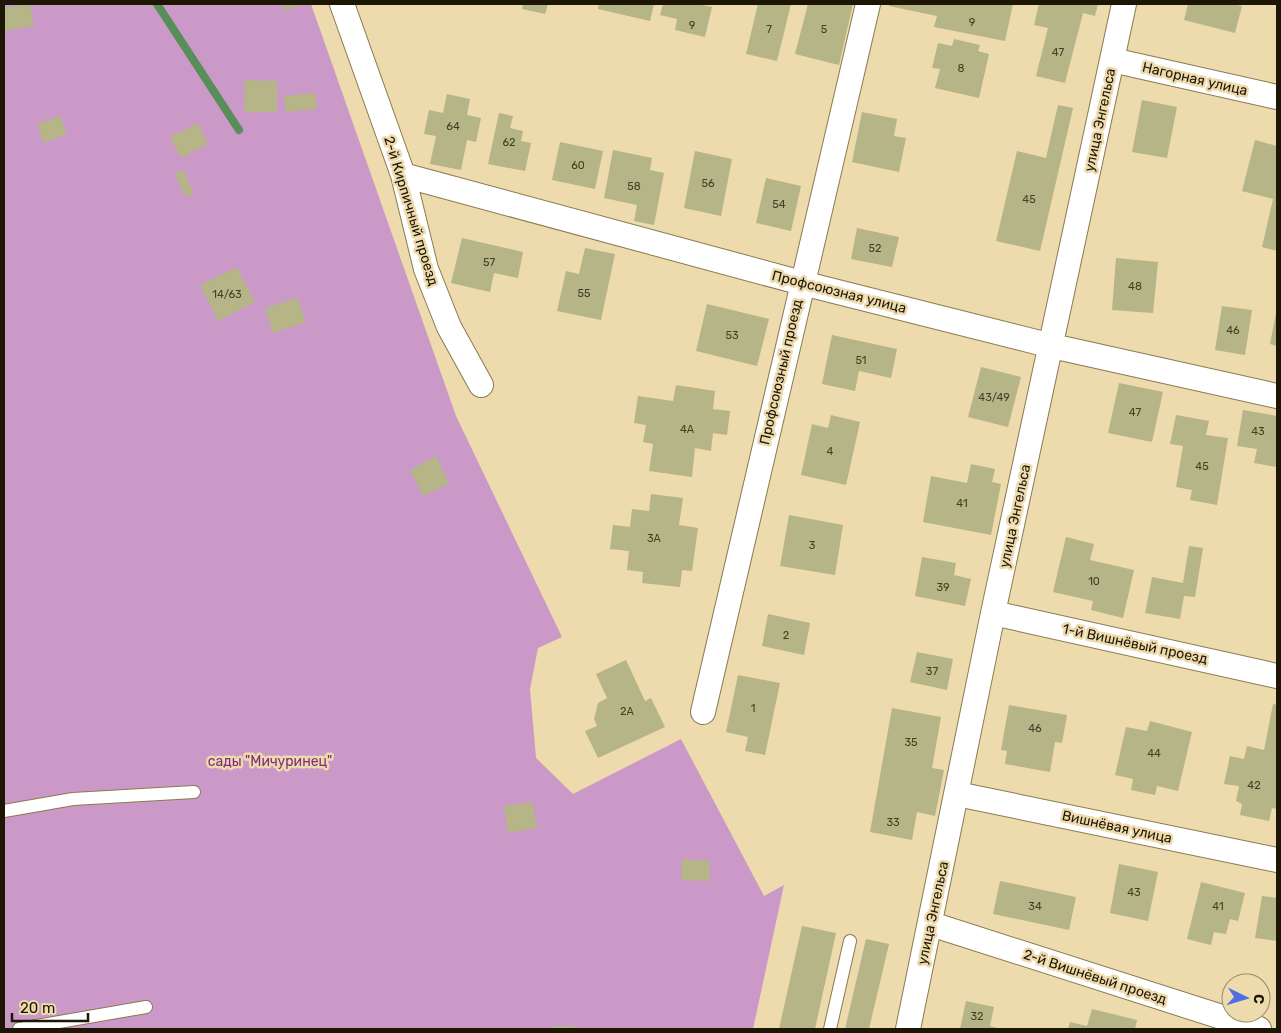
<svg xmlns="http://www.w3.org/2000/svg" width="1281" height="1033" font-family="Rubik,sans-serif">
	<rect width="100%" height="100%" fill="#eddaad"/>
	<path fill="#cb99c8" d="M4,4H311L456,416L562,637L538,648L530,689L536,758L573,794L681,739L764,896L784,885L753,1029H4Z"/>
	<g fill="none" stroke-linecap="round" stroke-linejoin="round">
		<path stroke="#578e59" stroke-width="8" d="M157,4L239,130"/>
	</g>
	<path fill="#b5b587" d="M30,4L34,26L4,31V8Z
		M282,4H306L284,10Z
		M523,4H548L545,14L522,9Z
		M599,4H654L650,21L598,9Z
		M663,4H698L712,7L705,37L675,30L677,19L660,15Z
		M758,4H791L777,61L746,54Z
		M808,4H853L839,65L795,54Z
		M889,4H1013L1005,41L934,27L937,16L889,6Z
		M1039,4H1098L1095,16L1083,13L1065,83L1036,76L1048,28L1034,25Z
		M1188,4H1232L1242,6L1235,33L1184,20Z
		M954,39L980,45L978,51L989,54L979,98L935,88L940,69L932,68L938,43L952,46Z
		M245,80L277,81V112H244Z
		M315,93L317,109L286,112L284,96Z
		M447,94L470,99L467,115L481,118L476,142L467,140L461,170L430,164L436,136L424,134L429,110L443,113Z
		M1142,100L1177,107L1167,158L1132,152Z
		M1058,105L1073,108L1040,251L996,241L1017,151L1046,158Z
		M862,112L897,119L894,136L906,138L899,172L852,162Z
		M499,113L513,116L510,128L523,131L521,141L531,143L525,171L488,164Z
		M60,116L67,134L44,143L37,124Z
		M198,123L208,144L181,158L170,137Z
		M1255,140L1277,146V251L1262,247L1273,199L1242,191Z
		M560,142L603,151L595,189L552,180Z
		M613,150L652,158L650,170L664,173L654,225L634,221L637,205L604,198Z
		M695,151L732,159L721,216L684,208Z
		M183,170L194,193L186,197L174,174Z
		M766,178L801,186L791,231L756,223Z
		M857,228L899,237L892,267L851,259Z
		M462,238L523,252L518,278L494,273L490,292L451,283Z
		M585,248L615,254L601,320L557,311L566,271L579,274Z
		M1116,258L1158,262L1153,313L1112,310Z
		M237,267L255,302L218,321L200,285Z
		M298,298L306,322L273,333L265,308Z
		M707,304L769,319L757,366L696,351Z
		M1222,306L1252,310L1245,355L1215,350Z
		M1276,313H1277V346L1270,344Z
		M832,335L897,349L891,378L859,371L855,391L822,384Z
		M981,367L1021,377L1008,427L968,417Z
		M1119,383L1163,392L1152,442L1108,433Z
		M676,385L715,391L713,409L730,411L727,435L713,433L711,451L695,448L692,477L649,471L653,444L643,442L646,425L634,423L638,396L673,401Z
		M1243,410L1277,416V467L1254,463L1257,449L1237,446Z
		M831,415L860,422L846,485L801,475L812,424L828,428Z
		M1176,415L1209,421L1206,435L1228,438L1217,505L1190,500L1192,490L1176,487L1183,446L1170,444Z
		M436,456L449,483L423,496L410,470Z
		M971,464L995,469L992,482L1001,484L991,535L923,522L931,476L967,483Z
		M651,494L683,498L679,525L698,528L692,571L682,570L680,587L642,583L643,572L627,570L629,551L610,549L613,525L630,527L632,509L649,511Z
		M789,515L843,525L835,575L780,566Z
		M1066,537L1094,544L1090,560L1134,570L1123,618L1091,610L1093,601L1053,592Z
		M1189,546L1203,548L1195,597L1184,596L1180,619L1145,613L1152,577L1183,583Z
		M922,557L956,563L954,575L971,579L965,606L915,596Z
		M768,614L810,623L804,655L762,646Z
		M917,652L953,659L947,690L910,682Z
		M626,660L645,701L651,698L665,727L598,758L585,731L597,726L594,719L598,703L607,698L596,674Z
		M738,675L780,683L765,755L745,751L748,737L726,732Z
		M1273,704L1277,705V809L1272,808L1269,821L1240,815L1242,804L1236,801L1239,786L1224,784L1230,756L1244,759L1247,746L1264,750Z
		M1009,705L1067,715L1062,743L1055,742L1050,772L1005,764L1007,751L1001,750Z
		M892,708L941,717L932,768L944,770L935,816L917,812L912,840L870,832Z
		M1150,721L1192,732L1178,791L1157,786L1155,795L1131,790L1133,779L1115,775L1126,727L1147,731Z
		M532,802L537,828L508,833L504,806Z
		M682,859L710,861L709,881L681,880Z
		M1119,864L1158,872L1148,921L1110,913Z
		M1000,881L1076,897L1069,930L993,914Z
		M1201,882L1245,893L1238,921L1230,919L1226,934L1214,932L1211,945L1187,939Z
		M1262,896L1277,898V941L1255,938Z
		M802,926L836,933L815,1029H779Z
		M866,939L889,944L869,1029H845Z
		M966,1001L994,1007L990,1026L1001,1029H960Z
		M1092,1009L1137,1020L1135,1029H1068L1070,1022L1087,1026Z
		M552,1026H575V1029H552Z"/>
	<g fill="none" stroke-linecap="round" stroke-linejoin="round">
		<g stroke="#8b7a50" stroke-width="14">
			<path id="service" d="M4,811L73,799L194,792
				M19,1029L146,1007
				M830,1029L850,941"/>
		</g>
		<g stroke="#8b7a50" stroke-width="26">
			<path id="minor" d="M342,4L403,175L426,269L449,327L481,385
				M1112,60L1277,97
				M403,175L802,283L1052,346L1277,396
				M993,613L1277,676
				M703,712L868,4
				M957,794L1277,860
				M931,924L1259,1029
				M908,1029L993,613L1124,4"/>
		</g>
		<use href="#service" stroke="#fff" stroke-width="12"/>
		<use href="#minor" stroke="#fff" stroke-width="24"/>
	</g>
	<g text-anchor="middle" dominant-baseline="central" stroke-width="5" stroke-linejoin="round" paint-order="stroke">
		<g font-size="11" fill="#433e26">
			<text x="972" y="22">9</text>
			<text x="692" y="25">9</text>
			<text x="769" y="29">7</text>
			<text x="824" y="29">5</text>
			<text x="1058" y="52">47</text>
			<text x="961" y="68">8</text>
			<text x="453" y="126">64</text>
			<text x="509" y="142">62</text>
			<text x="578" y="165">60</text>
			<text x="708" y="183">56</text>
			<text x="634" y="186">58</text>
			<text x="1029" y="199">45</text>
			<text x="779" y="204">54</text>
			<text x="875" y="248">52</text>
			<text x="489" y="262">57</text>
			<text x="1135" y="286">48</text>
			<text x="584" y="293">55</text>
			<text x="227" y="294">14/63</text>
			<text x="1233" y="330">46</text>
			<text x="732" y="335">53</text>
			<text x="861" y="360">51</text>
			<text x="994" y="397">43/49</text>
			<text x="1135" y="412">47</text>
			<text x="687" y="429">4А</text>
			<text x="1258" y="431">43</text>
			<text x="830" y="451">4</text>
			<text x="1202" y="466">45</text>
			<text x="962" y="503">41</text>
			<text x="654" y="538">3А</text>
			<text x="812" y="545">3</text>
			<text x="1094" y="581">10</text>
			<text x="943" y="587">39</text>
			<text x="786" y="635">2</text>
			<text x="932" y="671">37</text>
			<text x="753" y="708">1</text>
			<text x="627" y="711">2А</text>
			<text x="1035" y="728">46</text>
			<text x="911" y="742">35</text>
			<text x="1154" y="753">44</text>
			<text x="1254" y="785">42</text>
			<text x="893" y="822">33</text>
			<text x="1134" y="892">43</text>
			<text x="1035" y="906">34</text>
			<text x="1218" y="906">41</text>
			<text x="977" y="1016">32</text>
		</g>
		<g font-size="14" fill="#1d1605" stroke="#eddaad">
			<text transform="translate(1195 79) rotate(13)">Нагорная улица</text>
			<text transform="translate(1100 120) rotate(-78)">улица Энгельса</text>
			<text transform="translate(411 211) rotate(73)">2-й Кирпичный проезд</text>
			<text transform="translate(839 292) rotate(14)">Профсоюзная улица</text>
			<text transform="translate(781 372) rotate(-77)">Профсоюзный проезд</text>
			<text transform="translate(1015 516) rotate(-78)">улица Энгельса</text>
			<text transform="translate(1135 644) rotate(12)">1-й Вишнёвый проезд</text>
			<text transform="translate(1117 827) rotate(12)">Вишнёвая улица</text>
			<text transform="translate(933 913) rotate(-78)">улица Энгельса</text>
			<text transform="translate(1095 977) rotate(18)">2-й Вишнёвый проезд</text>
		</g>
		<g font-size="14" fill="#812c80" stroke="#eddaad">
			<text x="270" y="761">сады "Мичуринец"</text>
		</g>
	</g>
	<rect width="1281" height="1033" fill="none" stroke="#1d1605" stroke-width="10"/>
	<g transform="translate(1246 998) rotate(95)"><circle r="24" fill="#eddaad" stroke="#9a8c6a"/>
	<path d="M0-4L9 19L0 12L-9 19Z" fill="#4e70e4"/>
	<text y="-8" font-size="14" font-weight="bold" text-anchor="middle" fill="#1d1605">С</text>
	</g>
	<path d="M12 1013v8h76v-8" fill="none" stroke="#1d1605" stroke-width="2.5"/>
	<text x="20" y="1013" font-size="15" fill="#1d1605" stroke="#eddaad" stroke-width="4" paint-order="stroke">20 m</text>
</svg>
